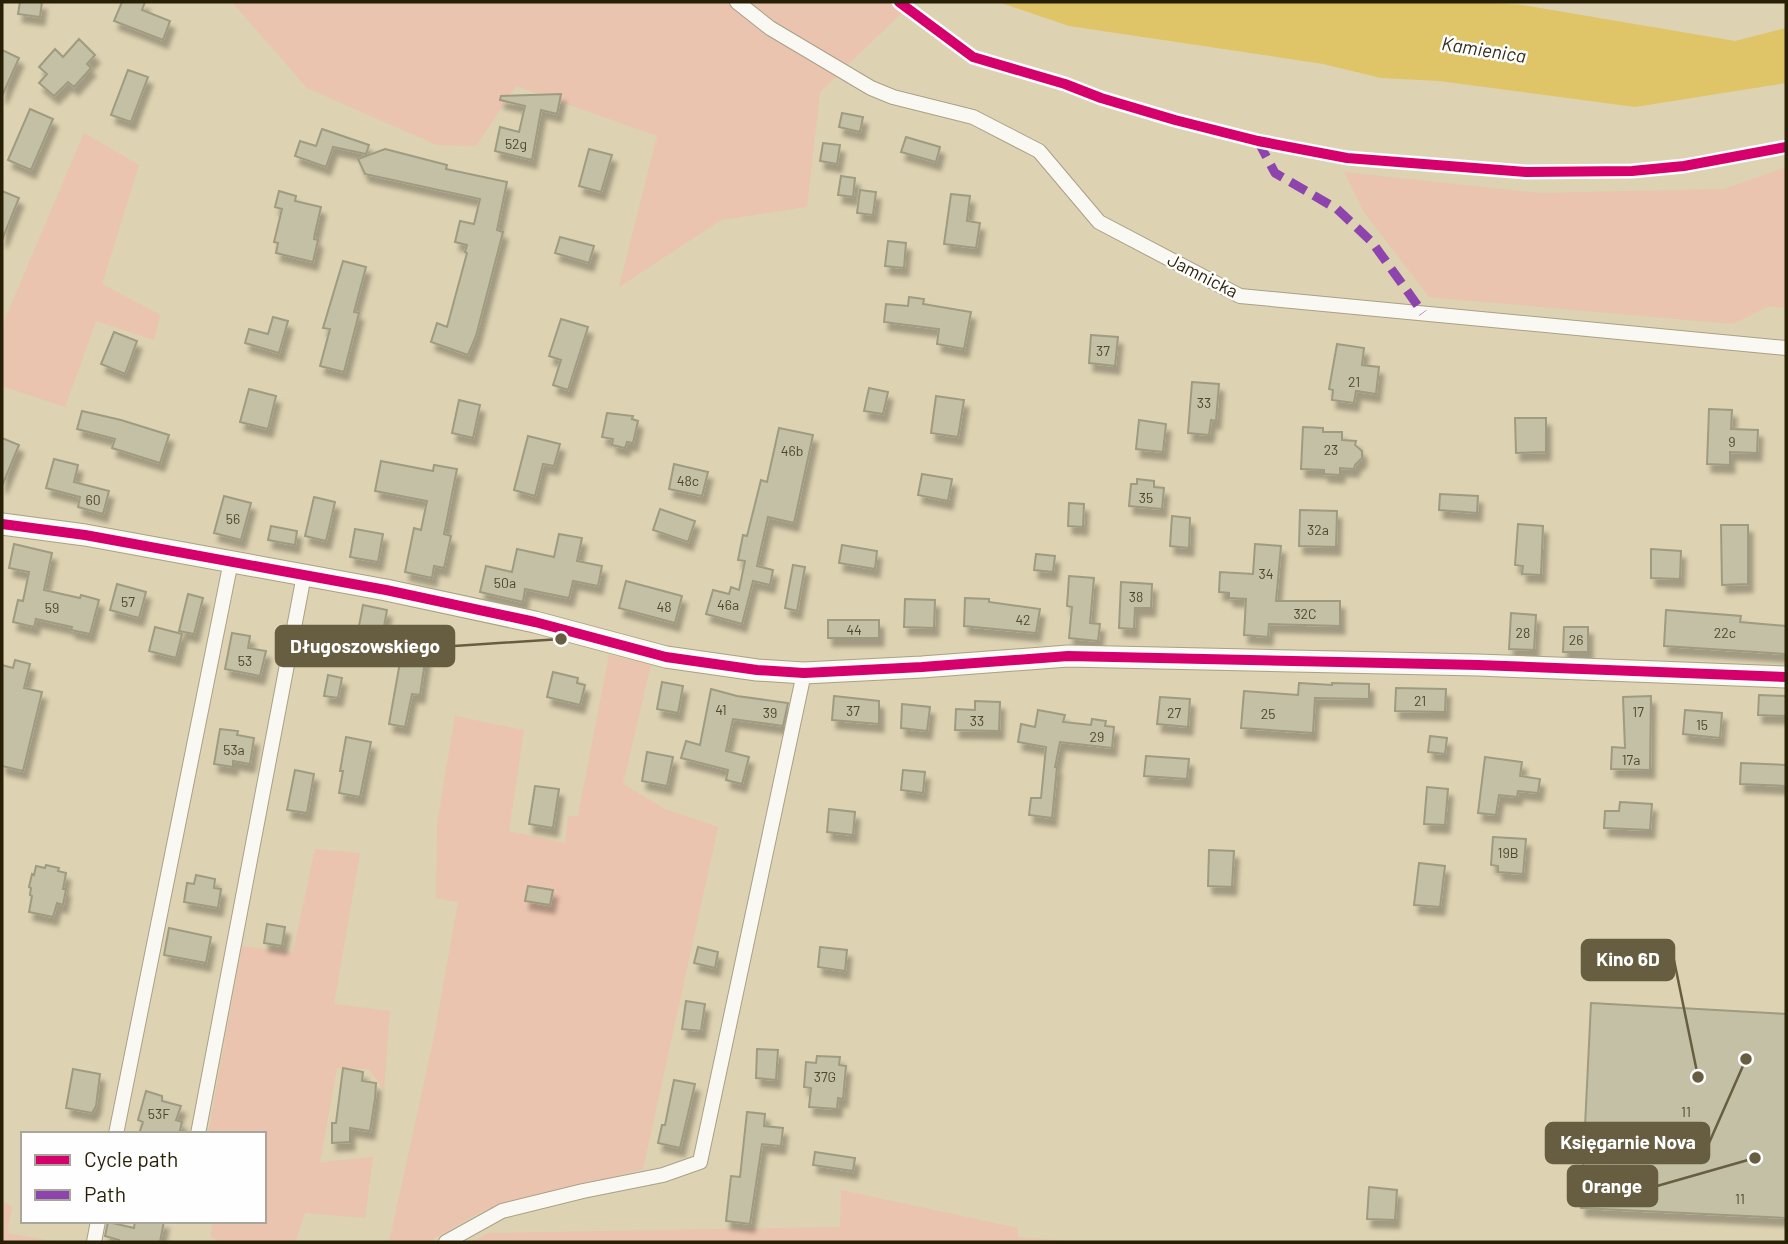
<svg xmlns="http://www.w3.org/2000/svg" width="1788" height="1244" font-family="Barlow,sans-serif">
	<defs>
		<filter id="shadow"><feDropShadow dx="4.5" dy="8" stdDeviation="2" flood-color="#0004"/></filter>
	</defs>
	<rect width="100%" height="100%" fill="#ddd2b1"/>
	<path fill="#eac4ae" d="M232,2H913L820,92L807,207L721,220L619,287L657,136L516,86L476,146L437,145L307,88Z
		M84,133L139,165L102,284L160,315L154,340L96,321L65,407L2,386V326Z
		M1786,167V308L1769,306L1733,324L1429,297L1364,212L1344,172L1538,193L1724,189Z
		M609,655L651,664L623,784L665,809L718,827L643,1169L482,1211L428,1242H389L434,1037L458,902L436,898L437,824L455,716L524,730L509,831L565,843L568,816H578Z
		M315,849L360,853L334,1004L390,1011L384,1090L369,1069L337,1068L320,1162L373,1157L365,1218L305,1213L295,1242H222L211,1237L212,1221H264V1134H208L242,946L293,952Z
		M841,1190L1018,1228V1237L1079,1242H472L488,1233L840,1227Z
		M2,1200L12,1207L7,1233L58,1242H2Z"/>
	<path fill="#e0c568" d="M998,2H1483L1522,5L1735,41L1786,28V83L1635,107L1439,81L1381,78L1323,64L1069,26Z"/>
	<path fill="#c3c0a5" stroke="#9f9b81" stroke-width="2" filter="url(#shadow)" d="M20,2H42L40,17L18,14Z
		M122,2H145L142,10L170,21L163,40L114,21Z
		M79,39L95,55L87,64L91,68L74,87L68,82L54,96L39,83L47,74L39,67L55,49L63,57Z
		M2,50L19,58L2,96Z
		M128,70L148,77L131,122L111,115Z
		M561,94L557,114L541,110L532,160L495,151L500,127L519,132L525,106L500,100L501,96Z
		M30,109L53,119L31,170L8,160Z
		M842,113L863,117L860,132L839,127Z
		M322,129L369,145L366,154L333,147L326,167L295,156L300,141L316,146Z
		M906,137L940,147L936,162L901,152Z
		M823,143L840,145L837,164L820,161Z
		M385,149L447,165L446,169L507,182L497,230L503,232L476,336L468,355L431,342L437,323L447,327L467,253L465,252L467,245L455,242L460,221L474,224L480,199L365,174L358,159Z
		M589,149L612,155L601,192L579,186Z
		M841,176L855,178L853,197L838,195Z
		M860,190L876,192L873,215L857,213Z
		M2,191L19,198L2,240Z
		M279,191L296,196L295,201L321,207L315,233L314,239L318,240L313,262L276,253L278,243L274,242L282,209L275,207Z
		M951,194L970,196L967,221L980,223L976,248L944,244Z
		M560,237L594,246L589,263L555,253Z
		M888,241L906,243L904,268L885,266Z
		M343,261L366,267L354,312L359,313L344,372L320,366L330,329L323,328Z
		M909,297L924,299L923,304L971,312L964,349L937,344L939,329L884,322L886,304L908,306Z
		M273,317L288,321L279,353L245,343L249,329L268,334Z
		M561,319L588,327L568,390L553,385L561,360L549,356Z
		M114,332L137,341L125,374L101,364Z
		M1091,335L1118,337L1115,366L1089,363Z
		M1337,344L1364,348L1362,365L1379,367L1376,394L1356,391L1354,403L1332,400L1333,390L1329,389Z
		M1192,382L1219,384L1216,421L1211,420L1209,435L1188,433Z
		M869,388L888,392L883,414L864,411Z
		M249,389L276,396L268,429L240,422Z
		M936,396L964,400L958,437L931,433Z
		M459,400L480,405L473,438L452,433Z
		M1709,409L1732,410L1731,429L1758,430L1757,453L1730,452V465L1707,464Z
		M82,411L121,420L169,435L160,463L112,448L115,439L77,429Z
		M607,413L633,416L632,419L638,421L633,443L627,442L625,448L612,445L613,439L602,437Z
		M1515,418H1546V452L1516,453Z
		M1139,420L1166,424L1163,452L1136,449Z
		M1303,427L1323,428V432H1342V440L1356,441L1355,445L1362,451V458L1355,465L1354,469L1340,468V475L1324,474V470L1301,469Z
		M779,428L813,435L794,523L768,517L757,566L773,570L770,585L753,581L742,624L706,614L713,590L729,594L731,587L739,590L745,561L738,560L743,535L747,536L761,480L767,482Z
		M528,436L560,444L554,466L543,464L535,496L514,490Z
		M2,438L19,445L2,486Z
		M54,459L78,465L74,482L109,491L103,514L78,507L80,497L46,488Z
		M381,461L433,471L434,465L457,469L444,534L451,536L444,568L434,566L432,578L405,572L414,528L421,530L427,501L375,491Z
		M674,464L708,472L702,496L669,489Z
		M922,474L952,479L948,501L918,495Z
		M1137,479L1154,481V487L1164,488L1162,509L1129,506L1131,484H1137Z
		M1440,494L1478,496L1477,513L1439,510Z
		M224,496L251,503L241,540L214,533Z
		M314,497L335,502L326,541L305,536Z
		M1069,503L1084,504L1083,527L1068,526Z
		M660,509L695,521L688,542L653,530Z
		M1300,510L1337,511L1336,547L1299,546Z
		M1172,516L1190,518L1189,548L1170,546Z
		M1518,524L1543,526L1541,575L1522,574L1523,566L1515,565Z
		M1721,525H1748V584L1722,585Z
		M271,526L297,531L295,545L268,540Z
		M355,529L383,534L378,562L350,557Z
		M559,534L582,538L577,561L602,566L598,586L573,581L569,598L525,589L523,602L480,592L486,566L512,572L517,549L554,557Z
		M14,544L52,553L44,590L80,598L81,595L99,600L90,634L71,630L72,627L36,619L34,627L13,622L18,600L23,601L29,572L9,568Z
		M1255,544L1281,546L1276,601H1340V626L1269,624L1268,637L1244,635L1246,599L1229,598V593L1219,592L1220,572L1253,574Z
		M842,545L877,551L875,569L839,563Z
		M1651,549L1681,551L1680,579L1651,578Z
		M1036,554L1055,556L1053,572L1034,570Z
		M793,565L805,567L797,611L785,608Z
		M1069,576L1094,578L1090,623L1100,624L1098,641L1069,638L1072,607L1067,606Z
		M626,581L682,596L675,623L619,608Z
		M1121,582L1152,584L1151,608H1135L1134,629L1119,628Z
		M117,584L146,592L139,618L110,610Z
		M188,594L203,598L194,634L179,631Z
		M965,598L989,599V602L1040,609L1036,633L964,626Z
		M905,599L935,600L934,628L904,627Z
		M363,605L387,610L383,632L379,631L375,651L355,647Z
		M1666,610L1741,616L1740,622L1786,626V654L1664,646Z
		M1511,613L1536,615L1534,650L1509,649Z
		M828,620H879V638H828Z
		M155,627L182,634L176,658L149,651Z
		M1564,627H1588V652H1563Z
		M232,633L250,636L248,648L266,651L260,676L225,669Z
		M402,651L426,655L420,695L412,694L405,727L389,724Z
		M15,660L30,664L24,688L42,692L23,771L2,766V665L13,668Z
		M553,672L578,678L577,683L585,685L580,705L547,697Z
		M328,675L342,678L338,698L324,696Z
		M662,682L683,686L678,713L657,709Z
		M1299,683L1332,685V683L1369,684V699L1315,698L1313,733L1241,728L1244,691L1298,695Z
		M1396,688L1446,689L1445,712L1395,711Z
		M711,689L737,696L788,703L783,726L733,719L726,751L749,757L742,784L726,780L728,770L681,758L686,741L700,745Z
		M1759,695L1786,696V716L1758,715Z
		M834,696L879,701V724L832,720Z
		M1651,696L1650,770L1611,769L1612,747L1625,748L1623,697Z
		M1160,697L1190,699L1188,727L1157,724Z
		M975,701L1000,702L999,731L955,730L956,709L975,710Z
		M902,704L930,707L927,731L901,728Z
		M1038,710L1065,715L1063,722L1091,725L1092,719L1106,721L1105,726L1114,727L1112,748L1060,742L1055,767H1057L1052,818L1029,815L1031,798H1041L1046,747L1018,742L1021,724L1035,727Z
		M1685,710L1722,713L1720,738L1683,734Z
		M220,729L238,731L237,735L254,738L250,764L233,761V767L214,764Z
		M1430,736L1447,738L1445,754L1428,752Z
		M346,737L371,742L360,797L339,793L343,771H340Z
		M647,752L673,757L667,786L642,781Z
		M1146,756L1189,759L1187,779L1144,776Z
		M1485,757L1522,762L1520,776L1540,779L1538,793L1518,791L1517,797L1499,795L1496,815L1478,813Z
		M1741,763L1786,765V786L1740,784Z
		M295,770L314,774L307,813L287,810Z
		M903,770L925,772L923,793L901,790Z
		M535,786L559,789L553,828L529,824Z
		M1427,787L1448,789L1445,825L1424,824Z
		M1620,802L1652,804L1650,830L1604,828L1605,811H1619Z
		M829,809L855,812L853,835L827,832Z
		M1493,837L1526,839L1523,874L1498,872V866L1491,865Z
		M1209,850L1234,851L1232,887L1208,886Z
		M1419,863L1445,866L1440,907L1414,905Z
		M46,865L59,868L58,871L66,873L63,889H66L63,905L57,903L53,917L29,912L32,896L30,895L31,888L29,887L32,874L34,875L36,866L45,868Z
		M196,875L215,879L214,888L221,889L218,908L184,902L187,883L194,884Z
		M528,886L553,890L550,905L525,901Z
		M267,924L285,927L282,946L264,943Z
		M169,928L211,937L206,963L164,955Z
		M698,947L718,952L715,968L694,963Z
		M820,947L847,950L845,971L818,967Z
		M686,1001L705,1004L701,1031L682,1029Z
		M1591,1003L1786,1014V1218L1581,1208Z
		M757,1049L778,1050L776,1080L756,1078Z
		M817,1056L840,1057L839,1065L846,1066L843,1099L838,1098L837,1109L809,1107L811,1088L804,1087L806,1062L816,1063Z
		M343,1068L363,1072L362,1081L376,1083L375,1099L370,1131L350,1128V1142L332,1143V1123H336Z
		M73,1069L100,1074L96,1106L92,1113L66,1108Z
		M674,1080L695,1084L680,1148L658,1143L662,1125H665Z
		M146,1091L162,1096V1101L181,1106L176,1120L182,1122L179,1134H139L143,1122L138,1120Z
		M747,1112L765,1114L764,1126L783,1128L781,1146L762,1144L750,1224L726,1221L731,1176L740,1177Z
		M815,1152L855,1158L853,1171L813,1165Z
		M1369,1187L1397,1190L1395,1220L1367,1219Z
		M135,1221H164L160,1242H119V1240L105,1236L108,1222L134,1228Z"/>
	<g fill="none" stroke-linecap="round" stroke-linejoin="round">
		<g stroke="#a9a086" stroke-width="16">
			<path id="street" d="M737,2L770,28L871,88L893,97L973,117L1039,151L1099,222L1240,296L1786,348
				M116,1134L231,561
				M198,1134L304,575
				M94,1242L98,1221
				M446,1242L502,1211L583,1191L663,1175L700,1162L804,673"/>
		</g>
		<g stroke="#a9a086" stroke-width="23">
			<path id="secondary" d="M2,524L85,535L386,590L535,622L666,657L757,670L804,673L922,667L1068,656L1478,665L1786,677"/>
		</g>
		<use href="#street" stroke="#faf8f3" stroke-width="14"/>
		<use href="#secondary" stroke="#faf8f3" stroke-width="21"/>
		<path stroke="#8e44ad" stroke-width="9" stroke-dasharray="18 9" stroke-linecap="butt" d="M1258,141L1275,173L1337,209L1372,242L1423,313"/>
		<g stroke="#fefefe" stroke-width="15">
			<path id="cycleway" d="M899,2L973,57L1065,84L1101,98L1175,120L1258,141L1347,158L1526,172L1632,171L1684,166L1786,147
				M2,524L85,535L386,590L535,622L666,657L757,670L804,673L922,667L1068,656L1478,665L1786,677"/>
		</g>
		<use href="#cycleway" stroke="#d6006c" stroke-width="10"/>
	</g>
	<g text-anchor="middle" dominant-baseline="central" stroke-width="5" stroke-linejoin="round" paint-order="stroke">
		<g font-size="14" fill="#4f482e">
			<text x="516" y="143">52g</text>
			<text x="1103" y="350">37</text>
			<text x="1354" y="381">21</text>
			<text x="1204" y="402">33</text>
			<text x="1732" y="441">9</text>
			<text x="1331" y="449">23</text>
			<text x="792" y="450">46b</text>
			<text x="688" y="480">48c</text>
			<text x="1146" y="497">35</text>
			<text x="93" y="499">60</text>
			<text x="233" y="518">56</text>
			<text x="1318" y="529">32a</text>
			<text x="1266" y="573">34</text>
			<text x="505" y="582">50a</text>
			<text x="1136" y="596">38</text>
			<text x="128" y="601">57</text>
			<text x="728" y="604">46a</text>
			<text x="664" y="606">48</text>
			<text x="52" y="607">59</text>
			<text x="1305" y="613">32C</text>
			<text x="1023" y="619">42</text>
			<text x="854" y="629">44</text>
			<text x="1523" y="632">28</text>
			<text x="1725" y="632">22c</text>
			<text x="1576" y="639">26</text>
			<text x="245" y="660">53</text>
			<text x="1420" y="700">21</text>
			<text x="721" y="709">41</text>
			<text x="853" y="710">37</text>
			<text x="1638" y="711">17</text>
			<text x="770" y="712">39</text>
			<text x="1174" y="712">27</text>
			<text x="1268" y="713">25</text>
			<text x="977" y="720">33</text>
			<text x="1702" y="724">15</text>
			<text x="1097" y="736">29</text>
			<text x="234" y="749">53a</text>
			<text x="1631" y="759">17a</text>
			<text x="1508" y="852">19B</text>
			<text x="825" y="1076">37G</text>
			<text x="1686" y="1111">11</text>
			<text x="159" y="1113">53F</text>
			<text x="1740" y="1198">11</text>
		</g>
		<g font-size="18" fill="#271f06" stroke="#fefefe">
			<text transform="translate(1203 275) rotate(27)">Jamnicka</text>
		</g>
		<g font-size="19" font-style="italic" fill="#332d19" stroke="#fefefe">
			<text transform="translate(1484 49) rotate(9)">Kamienica</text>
		</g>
	</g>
	<path fill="none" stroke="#675e42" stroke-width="2.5" d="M561 639L454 646M1698 1077L1674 960M1746 1059L1709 1143M1755 1158L1657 1186"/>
	<g fill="#675e42" stroke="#fefefe" stroke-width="2.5">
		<circle cx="561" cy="639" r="7"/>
		<circle cx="1698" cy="1077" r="7"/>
		<circle cx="1746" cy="1059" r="7"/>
		<circle cx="1755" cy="1158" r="7"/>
	</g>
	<g fill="#675e42" stroke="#675e42" stroke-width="2.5">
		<rect x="276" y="626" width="178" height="40" rx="7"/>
		<rect x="1582" y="940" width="92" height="40" rx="7"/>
		<rect x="1546" y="1123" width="163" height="40" rx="7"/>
		<rect x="1568" y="1166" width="89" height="40" rx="7"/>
	</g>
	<g font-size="19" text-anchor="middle" font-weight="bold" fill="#fff">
		<text x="365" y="653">Długoszowskiego</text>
		<text x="1628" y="966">Kino 6D</text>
		<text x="1628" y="1149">Księgarnie Nova</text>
		<text x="1612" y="1193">Orange</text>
	</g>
	<rect width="1788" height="1244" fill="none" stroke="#271f06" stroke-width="7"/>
	<rect x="21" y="1132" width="245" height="91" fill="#fefefe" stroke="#a8a59b" stroke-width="2"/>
	<rect x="35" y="1155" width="35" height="10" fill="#d6006c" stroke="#a8a59b" stroke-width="2"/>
	<text x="84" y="1167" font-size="21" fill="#271f06">Cycle path</text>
	<rect x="35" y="1190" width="35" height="10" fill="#8e44ad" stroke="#a8a59b" stroke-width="2"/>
	<text x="84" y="1202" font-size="21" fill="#271f06">Path</text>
</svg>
